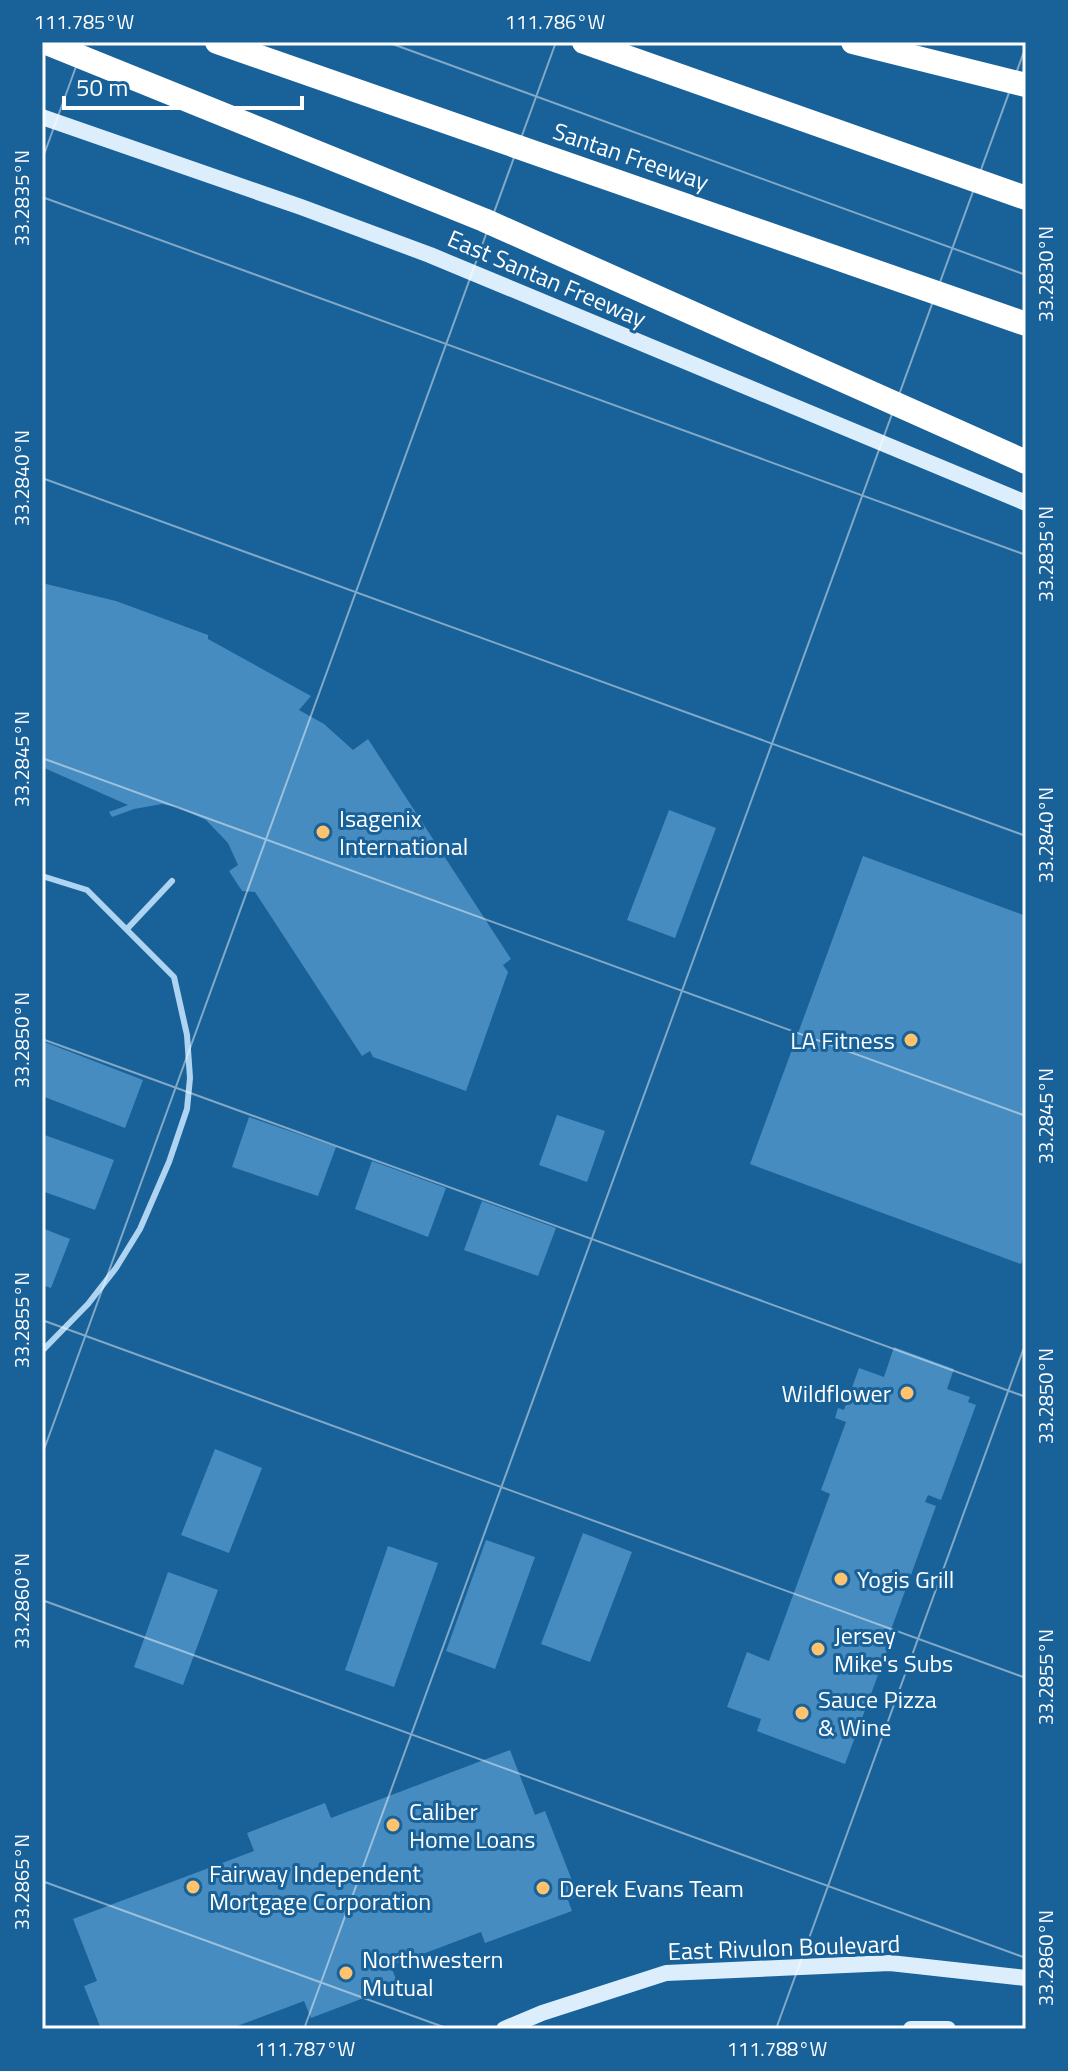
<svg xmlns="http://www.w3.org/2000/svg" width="1068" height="2071" font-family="'Titillium Web',sans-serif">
	<rect width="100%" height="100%" fill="#196199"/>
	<path fill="#468cc1" d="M42,583L116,601L208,635V639L311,696L299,710L324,724L353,750L368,739L511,959L503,965L508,972L466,1091L373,1057L370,1051L362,1056L255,892L242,891L229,871L238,865L228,843L206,820L177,807L162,804L134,809L112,817L109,812L128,805L42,767Z
		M669,810L716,828L675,938L627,920Z
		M863,856L1026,916V1251L1021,1264L750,1164Z
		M42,1041L143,1080L125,1128L42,1096Z
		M557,1115L605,1131L587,1182L539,1165Z
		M249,1117L336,1147L318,1196L232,1167Z
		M42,1134L114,1160L95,1210L42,1191Z
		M372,1161L446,1188L428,1237L355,1209Z
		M482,1201L556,1228L538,1276L464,1250Z
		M42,1228L70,1239L51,1288L42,1285Z
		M894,1347L954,1369L947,1389L970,1397L968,1402L976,1405L941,1500L928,1495L925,1502L936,1506L888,1638L882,1636L879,1644L888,1648L845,1764L757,1731L761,1719L727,1707L747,1652L769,1661L830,1494L821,1490L846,1422L835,1418L838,1408L844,1410L859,1368L884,1377Z
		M215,1449L262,1468L229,1553L181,1535Z
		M583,1533L632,1552L590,1662L541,1644Z
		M486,1540L535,1557L495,1669L446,1651Z
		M388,1546L438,1563L394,1687L345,1670Z
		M168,1572L218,1590L183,1685L134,1667Z
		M510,1750L535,1815L545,1811L578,1896L568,1900L572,1911L485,1943L481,1932L391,1966L398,1985L311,2018L304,2001L229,2029H101L84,1986L97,1981L73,1919L254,1851L247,1833L325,1803L331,1818Z"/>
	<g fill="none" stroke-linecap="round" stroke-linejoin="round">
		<path stroke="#aed4f1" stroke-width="6" d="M42,876L87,890L174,977L187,1035L190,1078L187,1109L169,1162L140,1229L116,1268L88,1304L42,1351
			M127,929L172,881"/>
		<path stroke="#dceefc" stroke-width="16" d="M42,117L301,207L430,255L1026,503
			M504,2029L542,2013L666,1973L890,1963L1026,1978
			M911,2029H948"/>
		<path stroke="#fff" stroke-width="24" d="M44,42L484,220L1026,462
			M217,42L1026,324
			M584,42L1026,198
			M853,42L1026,85"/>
	</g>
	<path fill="none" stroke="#fff" stroke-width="2" stroke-opacity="0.45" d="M387,42L1026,275M42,160L85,42M42,197L1026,555M42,478L1026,836M42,758L1026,1116M42,1039L1026,1397M42,1320L1026,1678M42,1455L556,42M42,1600L1026,1958M42,1881L449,2029M304,2029L1026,46M776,2029L1026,1342"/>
	<g fill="#ffc36e" stroke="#196199" stroke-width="3">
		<circle cx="323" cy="832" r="8"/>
		<circle cx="911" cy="1040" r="8"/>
		<circle cx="907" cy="1393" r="8"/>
		<circle cx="841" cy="1579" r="8"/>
		<circle cx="818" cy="1649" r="8"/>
		<circle cx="802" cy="1713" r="8"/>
		<circle cx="393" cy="1825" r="8"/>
		<circle cx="193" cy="1887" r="8"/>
		<circle cx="543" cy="1888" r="8"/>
		<circle cx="346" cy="1973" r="8"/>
	</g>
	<g text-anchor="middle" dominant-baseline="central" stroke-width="6" stroke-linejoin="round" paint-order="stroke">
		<g font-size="24" fill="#fff" stroke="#196199">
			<text transform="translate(631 156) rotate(19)">Santan Freeway</text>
			<text transform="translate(547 278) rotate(23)">East Santan Freeway</text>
			<text transform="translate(784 1947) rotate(-2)">East Rivulon Boulevard</text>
		</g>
		<g font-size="24" fill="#fff" stroke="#196199" text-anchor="start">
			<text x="339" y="818">Isagenix<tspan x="339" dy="28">International</tspan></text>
			<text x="895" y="1040" text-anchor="end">LA Fitness</text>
			<text x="891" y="1393" text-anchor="end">Wildflower</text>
			<text x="857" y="1579">Yogis Grill</text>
			<text x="834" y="1635">Jersey<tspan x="834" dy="28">Mike's Subs</tspan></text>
			<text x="818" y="1699">Sauce Pizza<tspan x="818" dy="28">&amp; Wine</tspan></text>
			<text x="409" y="1811">Caliber<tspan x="409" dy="28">Home Loans</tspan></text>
			<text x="209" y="1873">Fairway Independent<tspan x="209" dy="28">Mortgage Corporation</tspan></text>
			<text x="559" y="1888">Derek Evans Team</text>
			<text x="362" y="1959">Northwestern<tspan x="362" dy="28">Mutual</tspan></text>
		</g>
	</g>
	<rect width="1068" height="2071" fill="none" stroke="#196199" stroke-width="88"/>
	<path d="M64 96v12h238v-12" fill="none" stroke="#ffffff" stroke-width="4"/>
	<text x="76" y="96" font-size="24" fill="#ffffff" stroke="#196199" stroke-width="6" paint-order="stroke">50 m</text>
	<rect x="44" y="44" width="980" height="1983" fill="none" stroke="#fff" stroke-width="3"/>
	<g font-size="20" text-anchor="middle" fill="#fff">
		<text x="84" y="29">111.785°W</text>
		<text x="555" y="29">111.786°W</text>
		<text transform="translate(22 198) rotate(-90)" y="7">33.2835°N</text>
		<text transform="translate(1046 274) rotate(-90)" y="7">33.2830°N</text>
		<text transform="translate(22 478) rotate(-90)" y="7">33.2840°N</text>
		<text transform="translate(1046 554) rotate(-90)" y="7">33.2835°N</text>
		<text transform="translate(22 759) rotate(-90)" y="7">33.2845°N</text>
		<text transform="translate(1046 835) rotate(-90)" y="7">33.2840°N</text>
		<text transform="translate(22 1040) rotate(-90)" y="7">33.2850°N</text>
		<text transform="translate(1046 1116) rotate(-90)" y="7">33.2845°N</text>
		<text transform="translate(22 1320) rotate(-90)" y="7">33.2855°N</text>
		<text transform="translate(1046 1396) rotate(-90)" y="7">33.2850°N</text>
		<text transform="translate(22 1601) rotate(-90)" y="7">33.2860°N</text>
		<text transform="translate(1046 1677) rotate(-90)" y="7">33.2855°N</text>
		<text transform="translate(22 1882) rotate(-90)" y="7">33.2865°N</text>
		<text transform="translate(1046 1958) rotate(-90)" y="7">33.2860°N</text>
		<text x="305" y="2056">111.787°W</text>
		<text x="777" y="2056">111.788°W</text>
	</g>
</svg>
